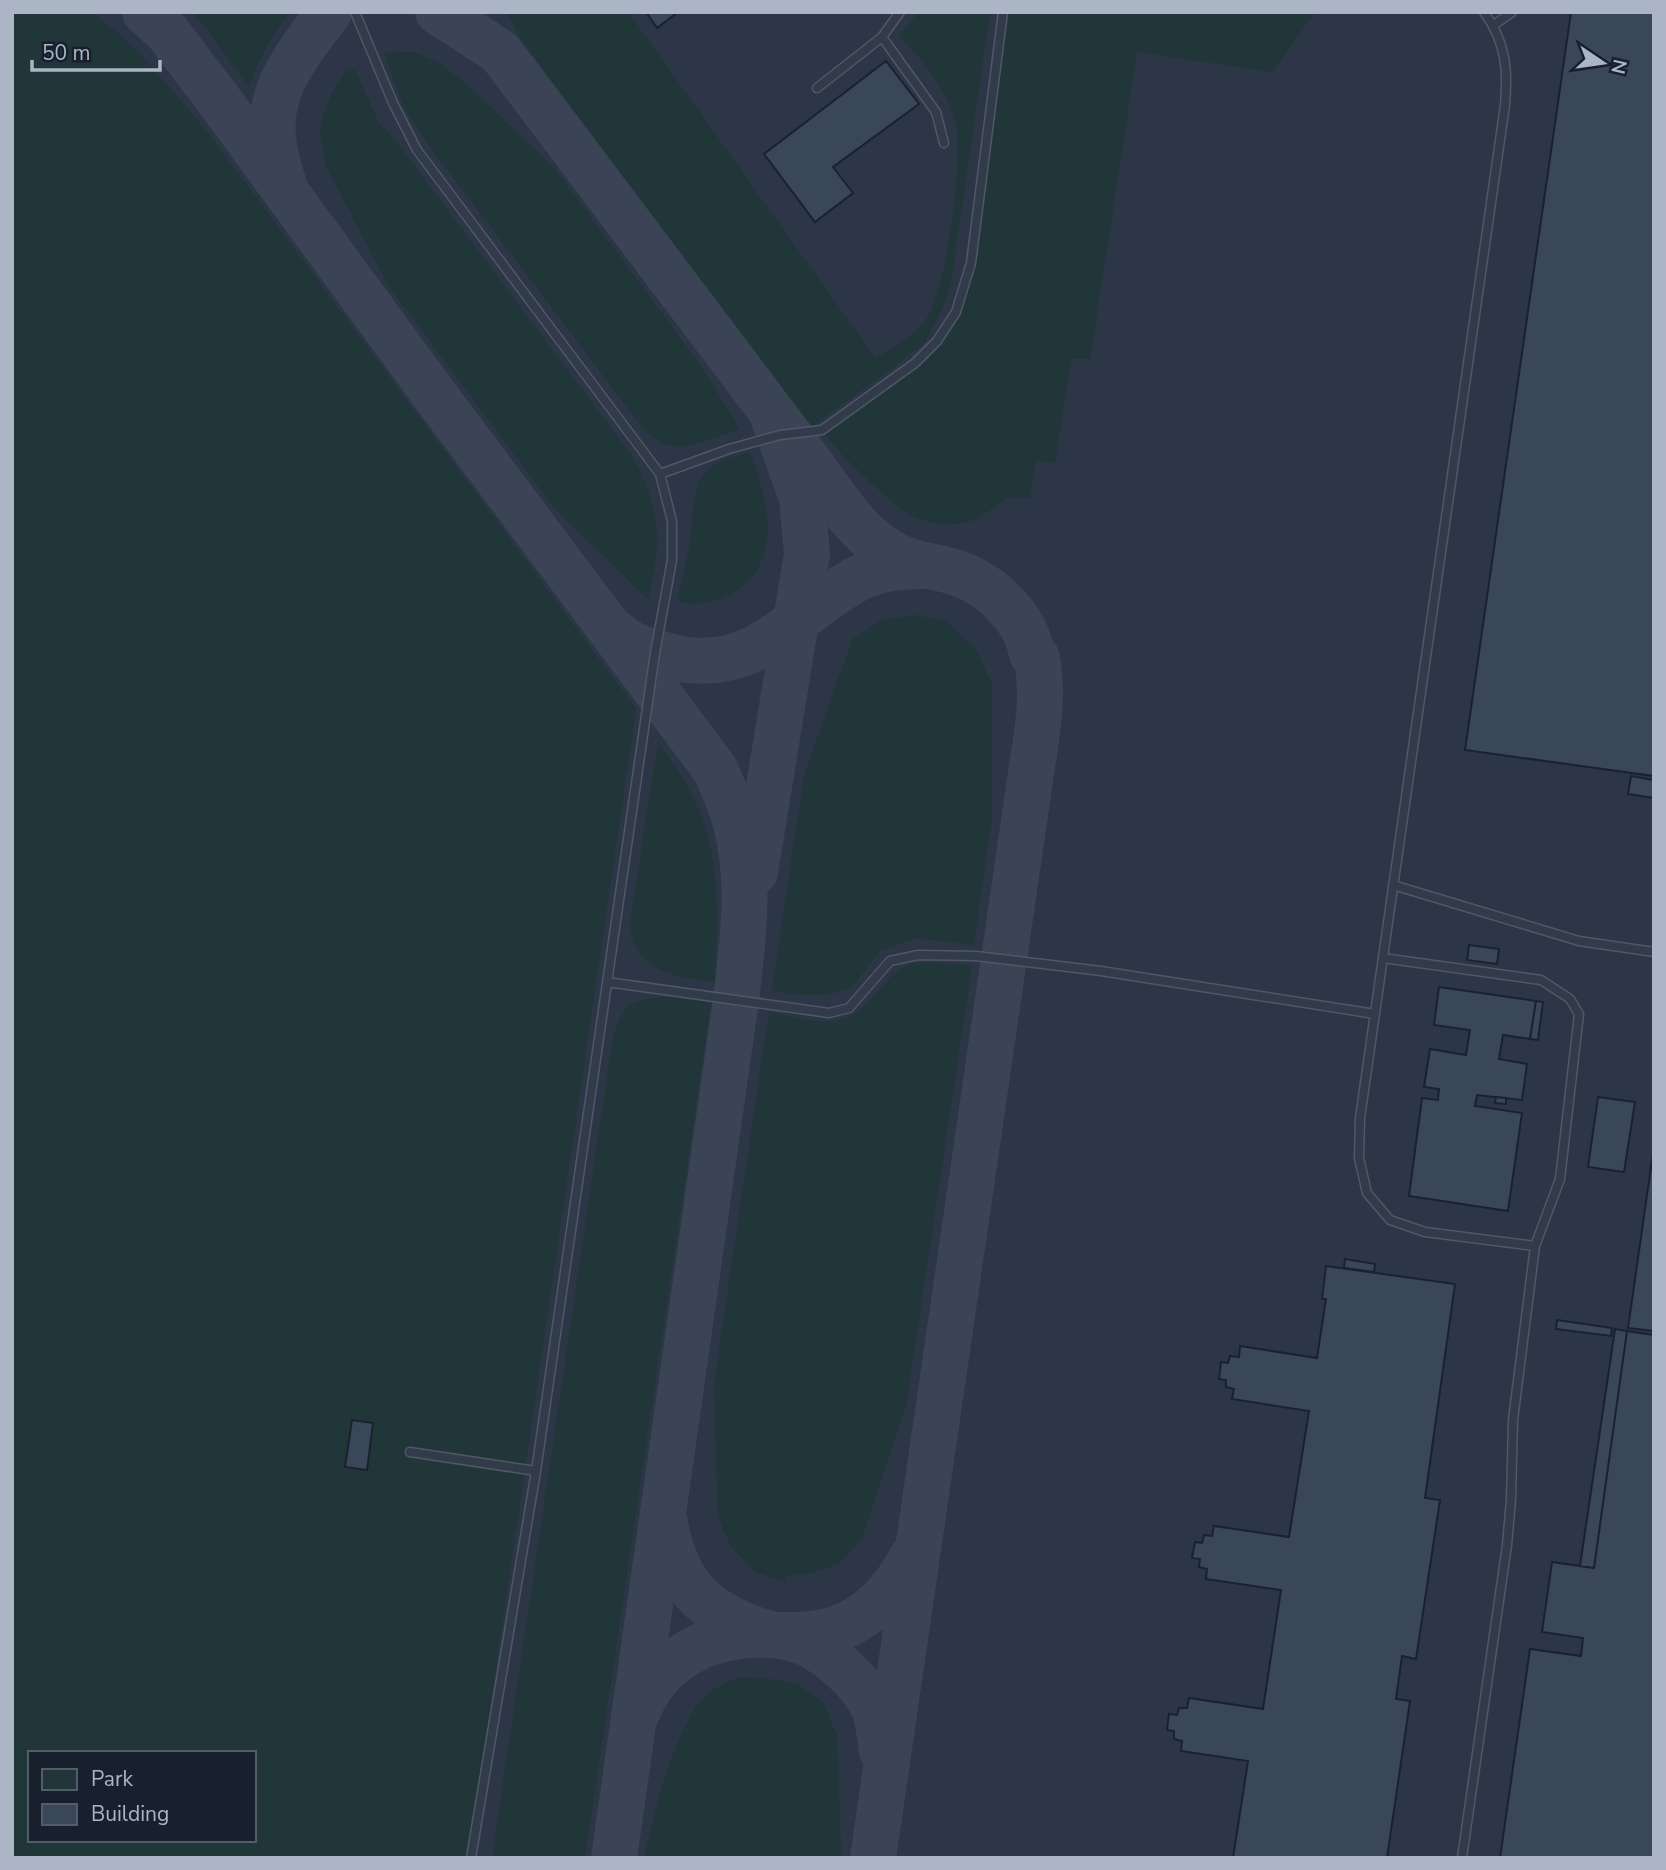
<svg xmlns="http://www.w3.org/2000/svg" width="1666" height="1870" font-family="'Nunito Sans',sans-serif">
	<rect width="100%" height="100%" fill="#1f2938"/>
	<path fill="#2c3646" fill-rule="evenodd" d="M12,12H1654V1858H12ZM30,1753H254V1840H30Z"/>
	<path fill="#203639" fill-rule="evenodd" d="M12,12H93L137,50L206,130L636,709L468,1858H12ZM30,1753H254V1840H30Z
		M194,12H285L290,13C271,36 259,58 249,87Z
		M507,12H628L875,358C893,348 914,337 926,319C946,292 964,160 956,125C948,90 923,61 899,36L919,12H990L950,288L940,313L924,343L886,373L811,427L520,38Z
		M1003,12H1315L1272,72L1137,52L1090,359H1071L1055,463L1036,461L1029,498L1009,497C995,506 979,521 963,523C918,530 895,505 865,477C850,462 834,448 822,430L915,363L956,312L971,263Z
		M412,52L440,63L464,82L554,168L687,347L708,377L740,430C703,438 674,464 643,428L427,143L405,110L384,53Z
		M355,70L379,123L395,140L632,456C661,508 662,542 648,599L555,509L388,285L327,168L324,156L320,135L324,113L333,91L347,71Z
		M750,453C769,503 786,569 724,597C709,603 693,606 677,601C682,581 687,562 690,542C696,492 688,464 750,453Z
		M915,615L947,622L976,649L992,685V815L974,945L916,938L880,951L852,987L832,994L807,995L772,991L804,776L852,640L882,620Z
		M658,741C668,757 681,773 690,791C723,855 717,912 715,982C674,975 638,975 630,925Z
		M930,962L972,966L906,1405L862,1539L840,1563L813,1573L786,1576L785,1582L754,1571L731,1546L718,1517L714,1384L769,1012C792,1016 822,1027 846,1018C873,1008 882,976 908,965C914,963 923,963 930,962Z
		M667,997L711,1003L585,1858H492L612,1044C620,1008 629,998 667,997Z
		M738,1677L764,1678L797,1684L822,1701L837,1735L841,1853L836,1858H645C652,1815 676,1727 705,1696C713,1688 728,1682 738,1677Z"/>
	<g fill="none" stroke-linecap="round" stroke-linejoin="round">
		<path stroke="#3a4454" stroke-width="46" d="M145,12L167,32L218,99L439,401L715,769C723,787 731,805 736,824C751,881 743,943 736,1000L614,1858
			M438,12L500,52L771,411L802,498L807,554L755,872
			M283,181C256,104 285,71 329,12
			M771,411C785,429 799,448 813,467C834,496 856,532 888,551C908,564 931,565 954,572C990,583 1026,617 1032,654L1037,658C1045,703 1035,742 1029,787L873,1858
			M615,632C635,649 643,649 668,656C754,679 791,615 857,579C879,568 901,566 925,566
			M665,1523C676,1584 703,1613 763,1632C777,1636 797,1638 810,1645C834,1658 863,1683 874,1709C879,1722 880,1738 882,1751
			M637,1713C660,1655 712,1633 771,1635C793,1635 814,1636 836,1629C870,1618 896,1588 912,1557"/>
	</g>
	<path fill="#3a4759" stroke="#1a222f" stroke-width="2" d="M646,12H678L657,28Z
		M1571,12H1654V776L1465,750Z
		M886,61L919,104L833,167L853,193L815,222L764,154Z
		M1631,776L1654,780V798L1628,794Z
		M1469,945L1499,949L1497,964L1467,960Z
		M1439,987L1536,1001L1530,1039L1503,1035L1499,1059L1527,1064L1522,1100L1477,1095L1475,1106L1522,1113L1508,1211L1409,1196L1422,1098L1438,1100L1439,1089L1424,1087L1430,1049L1466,1055L1470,1030L1434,1025Z
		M1536,1001L1543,1002L1538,1040L1530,1039Z
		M1496,1097L1506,1098V1104L1495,1103Z
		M1598,1097L1635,1102L1624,1172L1588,1167Z
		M1652,1160L1654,1161V1331L1628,1328Z
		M1345,1259L1375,1264L1374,1272L1344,1268Z
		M1326,1266L1455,1284L1425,1498L1440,1500L1416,1659L1402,1656L1396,1699L1410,1701L1387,1858H1233L1248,1761L1181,1751L1182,1741L1174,1739V1731L1167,1730L1169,1714L1177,1715L1179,1708H1187L1189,1698L1263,1709L1281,1590L1206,1579L1207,1569L1199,1567L1200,1559L1192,1558L1195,1542L1202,1543L1204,1535L1212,1536L1214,1526L1289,1537L1309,1411L1232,1399L1234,1389L1226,1387V1380L1219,1379L1221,1362L1228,1363L1230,1356L1239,1357L1240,1346L1317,1358L1326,1299H1322Z
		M1557,1320L1612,1328L1611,1336L1556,1329Z
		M1615,1329L1627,1331L1594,1568L1580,1566Z
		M1627,1331L1654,1335V1858H1500L1530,1649L1581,1656L1583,1638L1542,1632L1552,1562L1594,1568Z
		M352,1420L373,1423L367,1470L345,1467Z"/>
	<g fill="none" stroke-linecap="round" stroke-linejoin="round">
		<g stroke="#505867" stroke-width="11">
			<path id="lane" d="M355,12L393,103L417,150L660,474L672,521V560L655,653L536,1471L471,1858
				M1494,25L1512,12
				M882,37L936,112L944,143
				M817,88L882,37L900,12
				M660,474L729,449L780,435L822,430L915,363L937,341L956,312L971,263L1003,12
				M1393,885L1579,941L1654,952
				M1383,958L1541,980L1570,999L1579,1014L1560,1179L1535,1246
				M607,982L829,1013L849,1008L890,961L918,955L976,956L1101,971L1375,1014
				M410,1452L536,1471
				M1462,1858L1507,1545L1511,1500L1513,1420L1535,1246L1425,1232L1390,1220L1367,1193L1359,1158L1360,1118L1505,105C1508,70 1506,42 1484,12"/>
		</g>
		<use href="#lane" stroke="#323b49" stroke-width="8"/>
	</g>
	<rect width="1666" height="1870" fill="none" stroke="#acb5c6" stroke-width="28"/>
	<rect x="28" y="1751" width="228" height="91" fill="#18202d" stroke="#535c6a" stroke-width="2"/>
	<rect x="42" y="1769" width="35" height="21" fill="#203639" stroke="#535c6a" stroke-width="2"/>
	<text x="91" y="1786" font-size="21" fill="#acb5c6">Park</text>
	<rect x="42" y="1804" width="35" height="21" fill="#3a4759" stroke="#535c6a" stroke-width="2"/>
	<text x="91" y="1821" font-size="21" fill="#acb5c6">Building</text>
	<g transform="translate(1603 63) rotate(103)" stroke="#18202d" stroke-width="5" paint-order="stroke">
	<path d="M0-5L12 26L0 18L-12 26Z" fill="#acb5c6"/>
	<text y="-10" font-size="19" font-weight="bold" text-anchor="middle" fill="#acb5c6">N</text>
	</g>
	<path d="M32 60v10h128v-10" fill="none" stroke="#acb5c6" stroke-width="3.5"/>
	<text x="42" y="60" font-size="21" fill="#acb5c6" stroke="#18202d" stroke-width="5" paint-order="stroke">50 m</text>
</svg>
